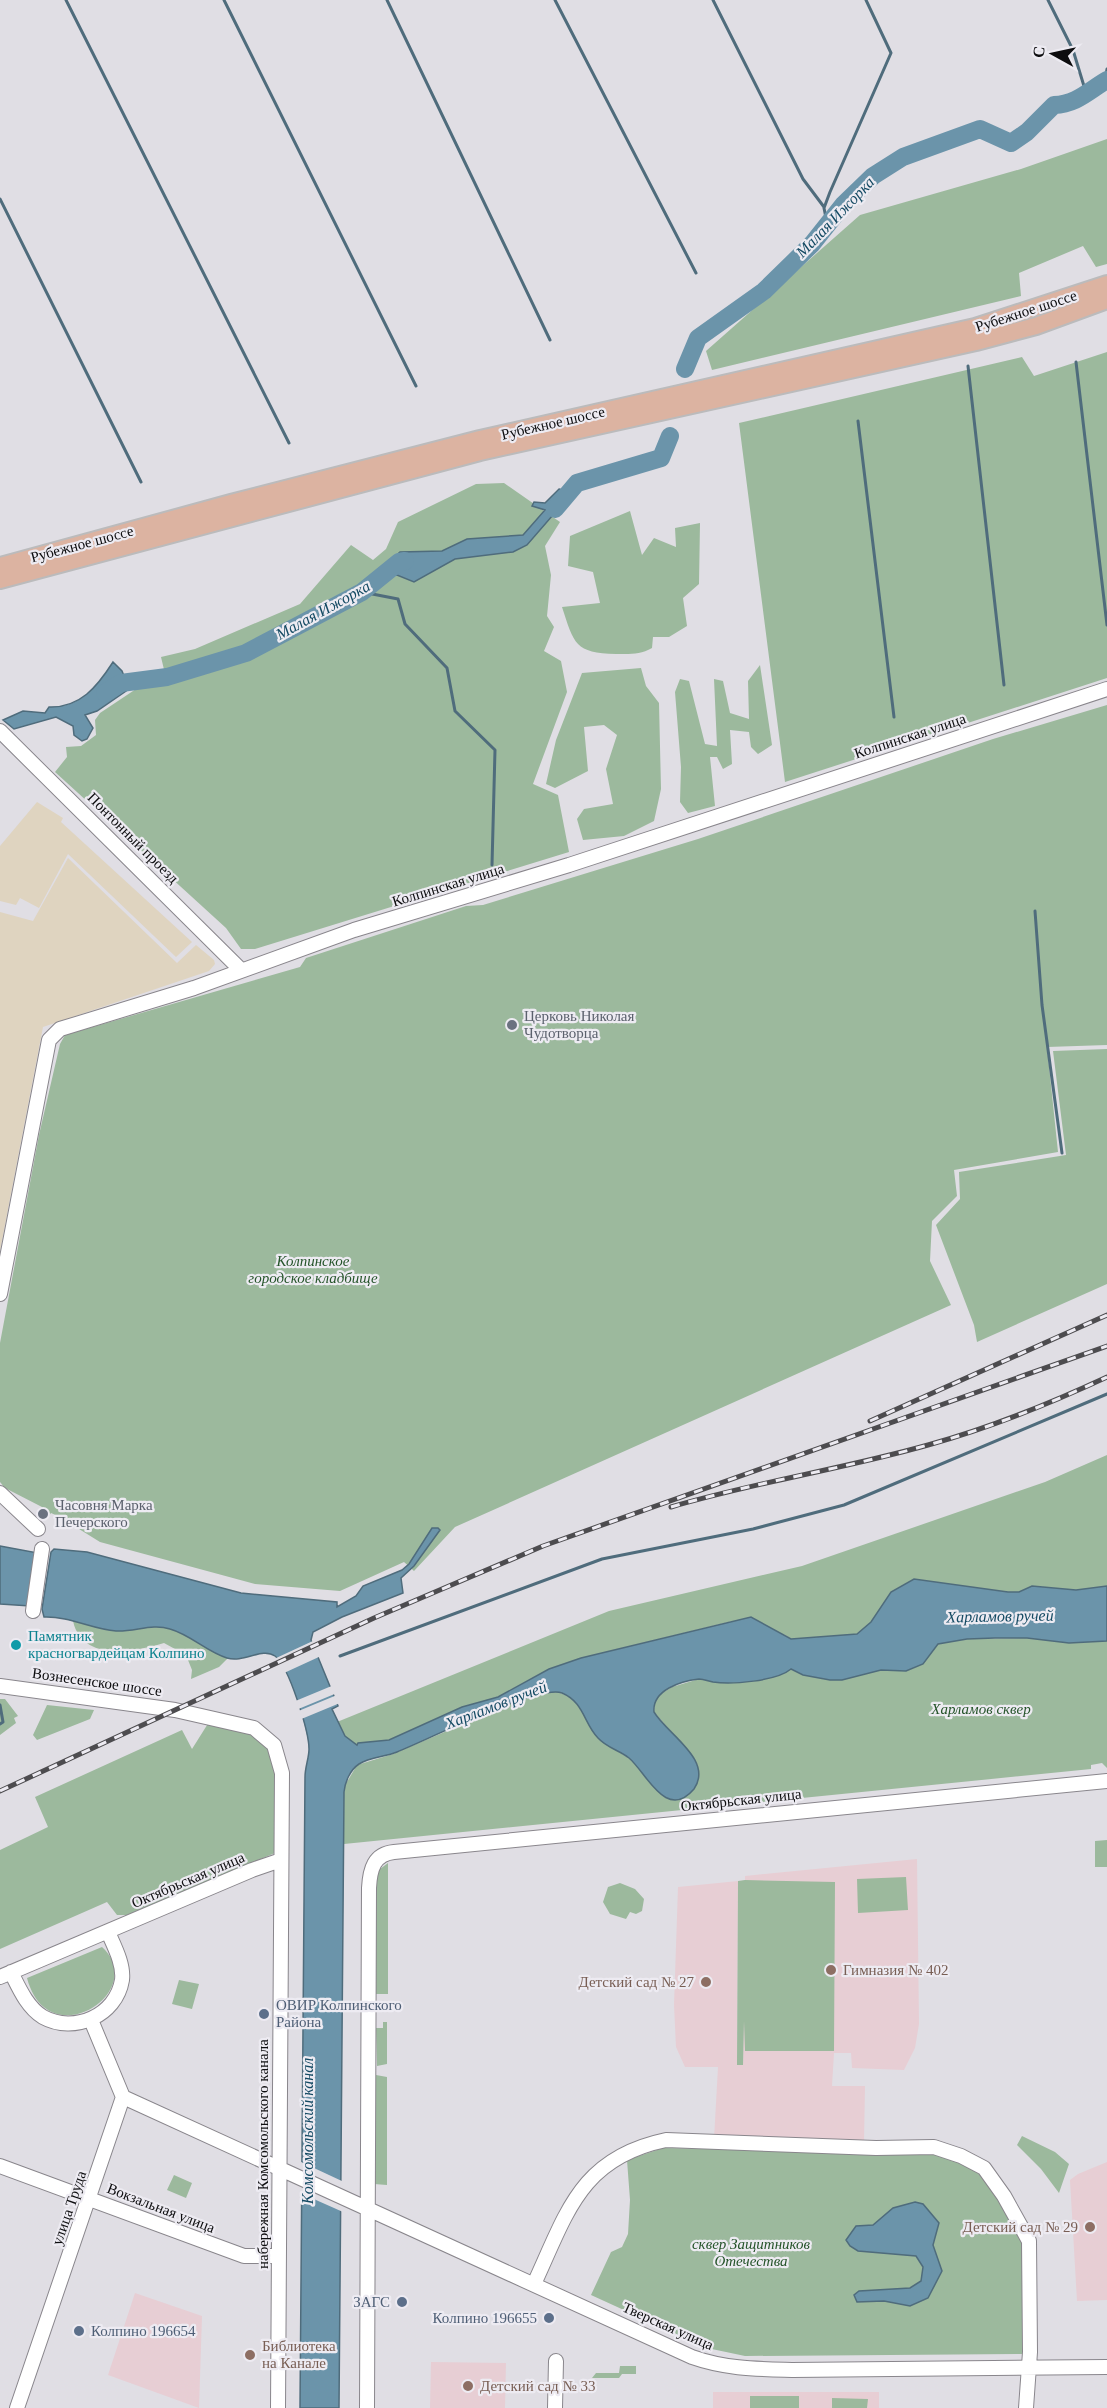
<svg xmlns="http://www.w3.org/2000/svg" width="1107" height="2408" font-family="'Times New Roman',serif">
	<rect width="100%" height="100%" fill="#e0dee4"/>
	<path fill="#dfd4c0" d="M37,802L63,818L61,822L192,942L176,957L68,854L39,908L20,898L16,905L0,901V846Z
		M68,858L177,963L196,945L214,960L215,964L209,971L43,1027L0,1251V912L33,921Z"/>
	<path fill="#e7ced4" d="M917,1859L919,2024L915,2048L904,2070L852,2068L851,2053H834L832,2086H865L864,2143L714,2139L718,2067H685L676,2047L674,2005L678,1887L738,1881L737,2065H743L745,1876Z
		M1107,2162V2300L1077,2301L1070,2180L1078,2174Z
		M135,2293L202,2316L199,2408L108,2375Z
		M431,2362L506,2363L505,2408H430Z
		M713,2392H879V2408H713Z"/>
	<path fill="#9cb99d" d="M1107,139V264L1096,267L1083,246L1019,273L1021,296L712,370L706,351L860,215L1021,169Z
		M1107,352V678L785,782L739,423L1022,357L1034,376Z
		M504,483L560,522L545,546L551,575L547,616L554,627L544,651L561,661L567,692L533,784L558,795L569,852L255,949H241L226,928L55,772L67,757L66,747L81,746L96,735L95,720L100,713L136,689L167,682L161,657L195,649L300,604L351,545L373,560L386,549L398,522L476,484Z
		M630,511L642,555L654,538L676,547L675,528L700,523L699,584L683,598L687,626L669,637H653L652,648C640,655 630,654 616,654C575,653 574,644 562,607L600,603L593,572L568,566L570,536Z
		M760,665L772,745L758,754L751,747L749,732L730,730L732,764L723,769L717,757H710L715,806L688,813L680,802L681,767L675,692L680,679L689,681L705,744L717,746L714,679L723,681L730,713L749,719L748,681Z
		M641,668L646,686L659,703L661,789L654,821L624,836L583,840L577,819L584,809L613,804L606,769L617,735L604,725L584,727L588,771L555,788L546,784L556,740L582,673Z
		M1107,705V1045L1047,1047L1058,1152L954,1170L957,1196L932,1221L930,1261L951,1305L455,1527L414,1571L404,1562L340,1591L255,1584L100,1542L58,1516L51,1513L48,1517L42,1510V1507L5,1488L0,1482V1343L39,1135L60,1044L65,1035L300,967L306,958L466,906L483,905L698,839L993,739Z
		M1107,1049V1284L977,1342L974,1325L936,1225L960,1199L959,1172L1066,1155L1053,1051Z
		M1107,1455V1586L1076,1590L1032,1586L1019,1592H1008L914,1579L891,1592L871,1622L857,1634L791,1639L785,1635L733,1621L581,1658L549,1669L498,1697L462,1707L389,1740L356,1745L347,1739L337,1722L609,1611L802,1566L1045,1482Z
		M73,1621L118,1631L159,1626L173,1629L228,1658L219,1667L191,1679L192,1670L186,1655L164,1643C134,1652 82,1662 73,1621Z
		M1027,1638L1069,1643L1107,1641V1768L1102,1763L1091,1765V1769L344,1844V1787L357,1765L393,1754L529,1696L555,1691L568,1696L581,1708L600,1740L630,1759L672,1798C684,1799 690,1793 697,1784L694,1758L654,1712L655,1700L659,1695L672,1687L699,1679L729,1682L790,1669L803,1675L830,1680L881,1670L906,1671L923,1664L938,1644L967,1639Z
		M0,1699H5L18,1716L14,1718L16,1723L0,1735Z
		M47,1705L94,1710L90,1719L37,1740L33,1735Z
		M209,1722C223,1726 240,1729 254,1735C284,1749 275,1824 275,1853L127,1915H117L107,1902L0,1949V1850L48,1827L35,1797L182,1730L192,1749Z
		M1107,1840V1867H1095V1841Z
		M388,1863V1994H376V1879L380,1869Z
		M906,1877L908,1910L858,1913L857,1879Z
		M745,1880L835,1882L834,2051H745L744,2021L743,2065H737L738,1881Z
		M620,1883L635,1889L644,1899L642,1911L636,1914L630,1912L626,1919L610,1914L603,1902L608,1887Z
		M102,1947C150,1991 48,2058 27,1978Z
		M179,1980L199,1984L192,2009L172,2004Z
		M383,2022H387V2064L377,2066L376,2028H383Z
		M376,2075L387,2077V2185L374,2184Z
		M1022,2136L1055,2152L1069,2164L1059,2193L1041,2169L1017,2145Z
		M663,2148L936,2153L955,2157L988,2179L1024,2243L1025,2354L745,2356L707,2348L591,2295L611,2252L622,2247L628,2234L630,2200L627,2160Z
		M174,2175L192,2183L186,2198L167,2190Z
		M620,2366H636V2374H622L619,2378H592L596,2373H619Z
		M750,2396H799V2408H750Z
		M832,2398L868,2399L867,2408H832Z"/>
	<path fill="#6b94aa" stroke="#4f6c7c" stroke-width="1.5" d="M559,489L572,493L527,545L513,552L455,559L414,582L397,575L389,576L384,567L400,552L442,551L467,539L523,535L545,510L532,506L534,502L545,503Z
		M113,662L122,671L129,689L97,711L85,715L93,728L87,739L82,741L74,735L73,726L56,717L14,729L3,720L23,711L45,713L49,707C80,708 97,687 113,662Z
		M432,1528H438L440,1530L414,1566L401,1578L403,1593L342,1617L313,1632L311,1640L338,1706L332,1709L345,1736L357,1745L358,1743L389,1740L462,1707L498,1697L549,1669L581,1658L751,1617L791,1639L857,1634L871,1622L891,1592L914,1579L1008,1592H1019L1032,1586L1076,1590L1107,1586V1641L1069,1643L1027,1638H995L967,1639L938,1644L923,1664L906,1671L881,1670L842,1680H830L803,1675L791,1669C777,1681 731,1685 713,1682C708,1681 704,1679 699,1679C681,1681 652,1690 654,1712C667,1734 714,1760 694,1789C666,1822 646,1772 629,1758C619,1750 607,1748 598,1738C584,1724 584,1702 562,1693C539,1684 427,1740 397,1752C385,1757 370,1757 359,1764C350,1770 345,1782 344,1792L339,2408H300L305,1777C305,1767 309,1758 309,1749C309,1732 289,1666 275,1656C262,1647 244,1663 227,1658C207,1652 191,1635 170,1629C152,1623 135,1632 116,1631C92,1629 69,1616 44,1617L42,1609L51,1552L54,1549L87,1552L241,1593L337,1602V1607L356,1596L363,1586L402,1570L409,1564Z
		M0,1546L38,1553L30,1606L0,1604Z
		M915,2202L923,2204L939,2223L933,2245L942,2271L928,2298L910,2306L884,2301L857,2302L854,2295L859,2291L910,2288L921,2281L923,2267L916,2256L858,2251L850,2246L846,2240L856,2226L873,2225L893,2208Z"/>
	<path fill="#e0dee4" d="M315,1640L321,1656L284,1673L274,1659Z
		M334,1685L337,1693L296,1710L293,1702Z
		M337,1695L340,1703L299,1720L296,1712Z
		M299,2161L344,2182L343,2212L298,2192Z"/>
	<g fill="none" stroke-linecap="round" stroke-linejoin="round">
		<path stroke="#4f6c7c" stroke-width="3" d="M66,0L289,443
			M224,0L416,386
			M387,0L550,340
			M555,0L696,273
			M713,0L803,179L824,207
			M1048,0L1073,50L1087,96
			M1105,81L1107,69
			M0,199L141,482
			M827,223L824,208L830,192L891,53L866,0
			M1076,362L1107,625
			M968,366L1004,685
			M858,421L894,717
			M362,592L398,599L405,624L447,668L455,711L495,750L492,865
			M1035,911L1042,1005L1062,1153
			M340,1656L602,1559L753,1529L844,1505L1107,1394
			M0,1705L3,1722L0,1724"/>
		<path stroke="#6b94aa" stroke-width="18" d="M685,369L698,338L764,291L812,244L843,205L873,176L903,157L980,129L1011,143L1027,132L1054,105C1077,104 1088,91 1107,80
			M555,509L577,483L661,458L670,436
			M105,693L121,683L167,677L246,653L362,592L399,562L405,561"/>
		<g stroke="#89868c" stroke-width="16">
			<path id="minor" d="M0,731L241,970
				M0,1294L49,1040L60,1029L194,988L354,930L569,865L1107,689
				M0,1493L38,1529
				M33,1611L42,1549
				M0,1686L175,1710L254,1728L274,1745L282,1773L278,2408
				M11,1972C19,1988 27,2007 43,2017C74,2034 116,2016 122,1980C124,1964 114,1946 108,1932
				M0,1977L252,1870L281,1860
				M123,2097L692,2357C726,2369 757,2369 792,2370L1107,2367
				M0,2166L244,2256H279
				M534,2284C567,2213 580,2158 666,2140L876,2148L934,2147L961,2156L984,2168L1004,2196L1029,2241L1030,2352L1026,2408
				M17,2408L123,2097L91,2020
				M367,2408L369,1888C370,1869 374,1854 394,1852L1107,1781
				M555,2408L556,2361"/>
		</g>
		<g stroke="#bbbbbc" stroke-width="20">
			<path id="major" d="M0,566L231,503L480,439L975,327L1107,284
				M0,580L480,452L976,342L1036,326L1107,300"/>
		</g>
		<use href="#minor" stroke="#fff" stroke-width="14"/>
		<use href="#major" stroke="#dcb3a1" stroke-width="16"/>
		<g stroke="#4d4c4f" stroke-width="5">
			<path id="rail" d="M870,1421L1107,1315
				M671,1507C756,1482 843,1469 928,1445C990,1428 1049,1404 1107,1377
				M0,1791L374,1618L543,1546L1107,1346"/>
		</g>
		<use href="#rail" stroke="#edebf2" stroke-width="3" stroke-dasharray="9" stroke-linecap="butt"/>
	</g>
	<g fill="#6b7280" stroke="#edebf2" stroke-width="2">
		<circle cx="512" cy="1025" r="6"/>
		<circle cx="43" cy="1514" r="6"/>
	</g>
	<circle fill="#0f9aa8" stroke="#edebf2" stroke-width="2" cx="16" cy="1645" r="6"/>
	<g fill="#8d6e63" stroke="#edebf2" stroke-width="2">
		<circle cx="831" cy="1970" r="6"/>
		<circle cx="706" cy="1982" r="6"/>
		<circle cx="1090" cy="2227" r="6"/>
		<circle cx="250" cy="2355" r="6"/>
		<circle cx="468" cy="2386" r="6"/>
	</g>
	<g fill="#5c6f8a" stroke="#edebf2" stroke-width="2">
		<circle cx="264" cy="2014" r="6"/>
		<circle cx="402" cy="2302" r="6"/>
		<circle cx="549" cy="2318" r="6"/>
		<circle cx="79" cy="2331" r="6"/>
	</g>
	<g text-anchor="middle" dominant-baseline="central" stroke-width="4.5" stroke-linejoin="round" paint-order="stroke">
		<g font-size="15" fill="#0d0d0f" stroke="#edebf2">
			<text transform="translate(1026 311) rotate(-18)">Рубежное шоссе</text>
			<text transform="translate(553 423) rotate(-13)">Рубежное шоссе</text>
			<text transform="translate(82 544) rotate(-15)">Рубежное шоссе</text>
			<text transform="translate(910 736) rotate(-18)">Колпинская улица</text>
			<text transform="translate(133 838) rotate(45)">Понтонный проезд</text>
			<text transform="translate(448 885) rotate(-17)">Колпинская улица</text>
			<text transform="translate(97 1682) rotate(8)">Вознесенское шоссе</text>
			<text transform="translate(741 1800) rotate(-6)">Октябрьская улица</text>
			<text transform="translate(188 1880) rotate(-23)">Октябрьская улица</text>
			<text transform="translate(263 2154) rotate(-90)">набережная Комсомольского канала</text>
			<text transform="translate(69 2208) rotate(-71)">улица Труда</text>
			<text transform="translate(161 2208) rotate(21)">Вокзальная улица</text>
			<text transform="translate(668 2326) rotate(24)">Тверская улица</text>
		</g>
		<g font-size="15" fill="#5b616d" stroke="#edebf2" text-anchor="start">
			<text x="524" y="1016">Церковь Николая<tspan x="524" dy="17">Чудотворца</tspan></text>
			<text x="55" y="1505">Часовня Марка<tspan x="55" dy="17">Печерского</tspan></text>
		</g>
		<g font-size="15" font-style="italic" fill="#25542a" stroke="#edebf2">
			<text x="313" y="1261">Колпинское<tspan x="313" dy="17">городское кладбище</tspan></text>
			<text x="981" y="1709">Харламов сквер</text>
			<text x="751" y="2244">сквер Защитников<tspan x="751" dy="17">Отечества</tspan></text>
		</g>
		<g font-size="15" fill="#0d838f" stroke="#edebf2" text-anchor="start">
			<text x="28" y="1636">Памятник<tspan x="28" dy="17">красногвардейцам Колпино</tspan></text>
		</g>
		<g font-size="15" fill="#785e54" stroke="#edebf2" text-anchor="start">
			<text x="843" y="1970">Гимназия № 402</text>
			<text x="694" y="1982" text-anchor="end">Детский сад № 27</text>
			<text x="1078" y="2227" text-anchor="end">Детский сад № 29</text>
			<text x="262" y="2346">Библиотека<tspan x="262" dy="17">на Канале</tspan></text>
			<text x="480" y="2386">Детский сад № 33</text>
		</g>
		<g font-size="15" fill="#4e5e75" stroke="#edebf2" text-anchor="start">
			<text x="276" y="2005">ОВИР Колпинского<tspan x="276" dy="17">Района</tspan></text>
			<text x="390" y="2302" text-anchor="end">ЗАГС</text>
			<text x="537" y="2318" text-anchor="end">Колпино 196655</text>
			<text x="91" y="2331">Колпино 196654</text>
		</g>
		<g font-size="16" font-style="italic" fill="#144a63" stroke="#edebf2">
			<text transform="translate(835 217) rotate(-46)">Малая Ижорка</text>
			<text transform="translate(323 610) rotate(-29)">Малая Ижорка</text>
			<text transform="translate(1000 1616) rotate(-1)">Харламов ручей</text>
			<text transform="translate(496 1705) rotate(-21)">Харламов ручей</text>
			<text transform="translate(307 2131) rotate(-90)">Комсомольский канал</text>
		</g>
	</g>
	<g transform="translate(1053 54) rotate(278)" stroke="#edebf2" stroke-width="4.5" paint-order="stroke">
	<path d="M0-4.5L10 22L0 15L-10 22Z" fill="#0d0d0f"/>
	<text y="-9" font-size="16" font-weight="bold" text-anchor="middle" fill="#0d0d0f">С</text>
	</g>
</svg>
